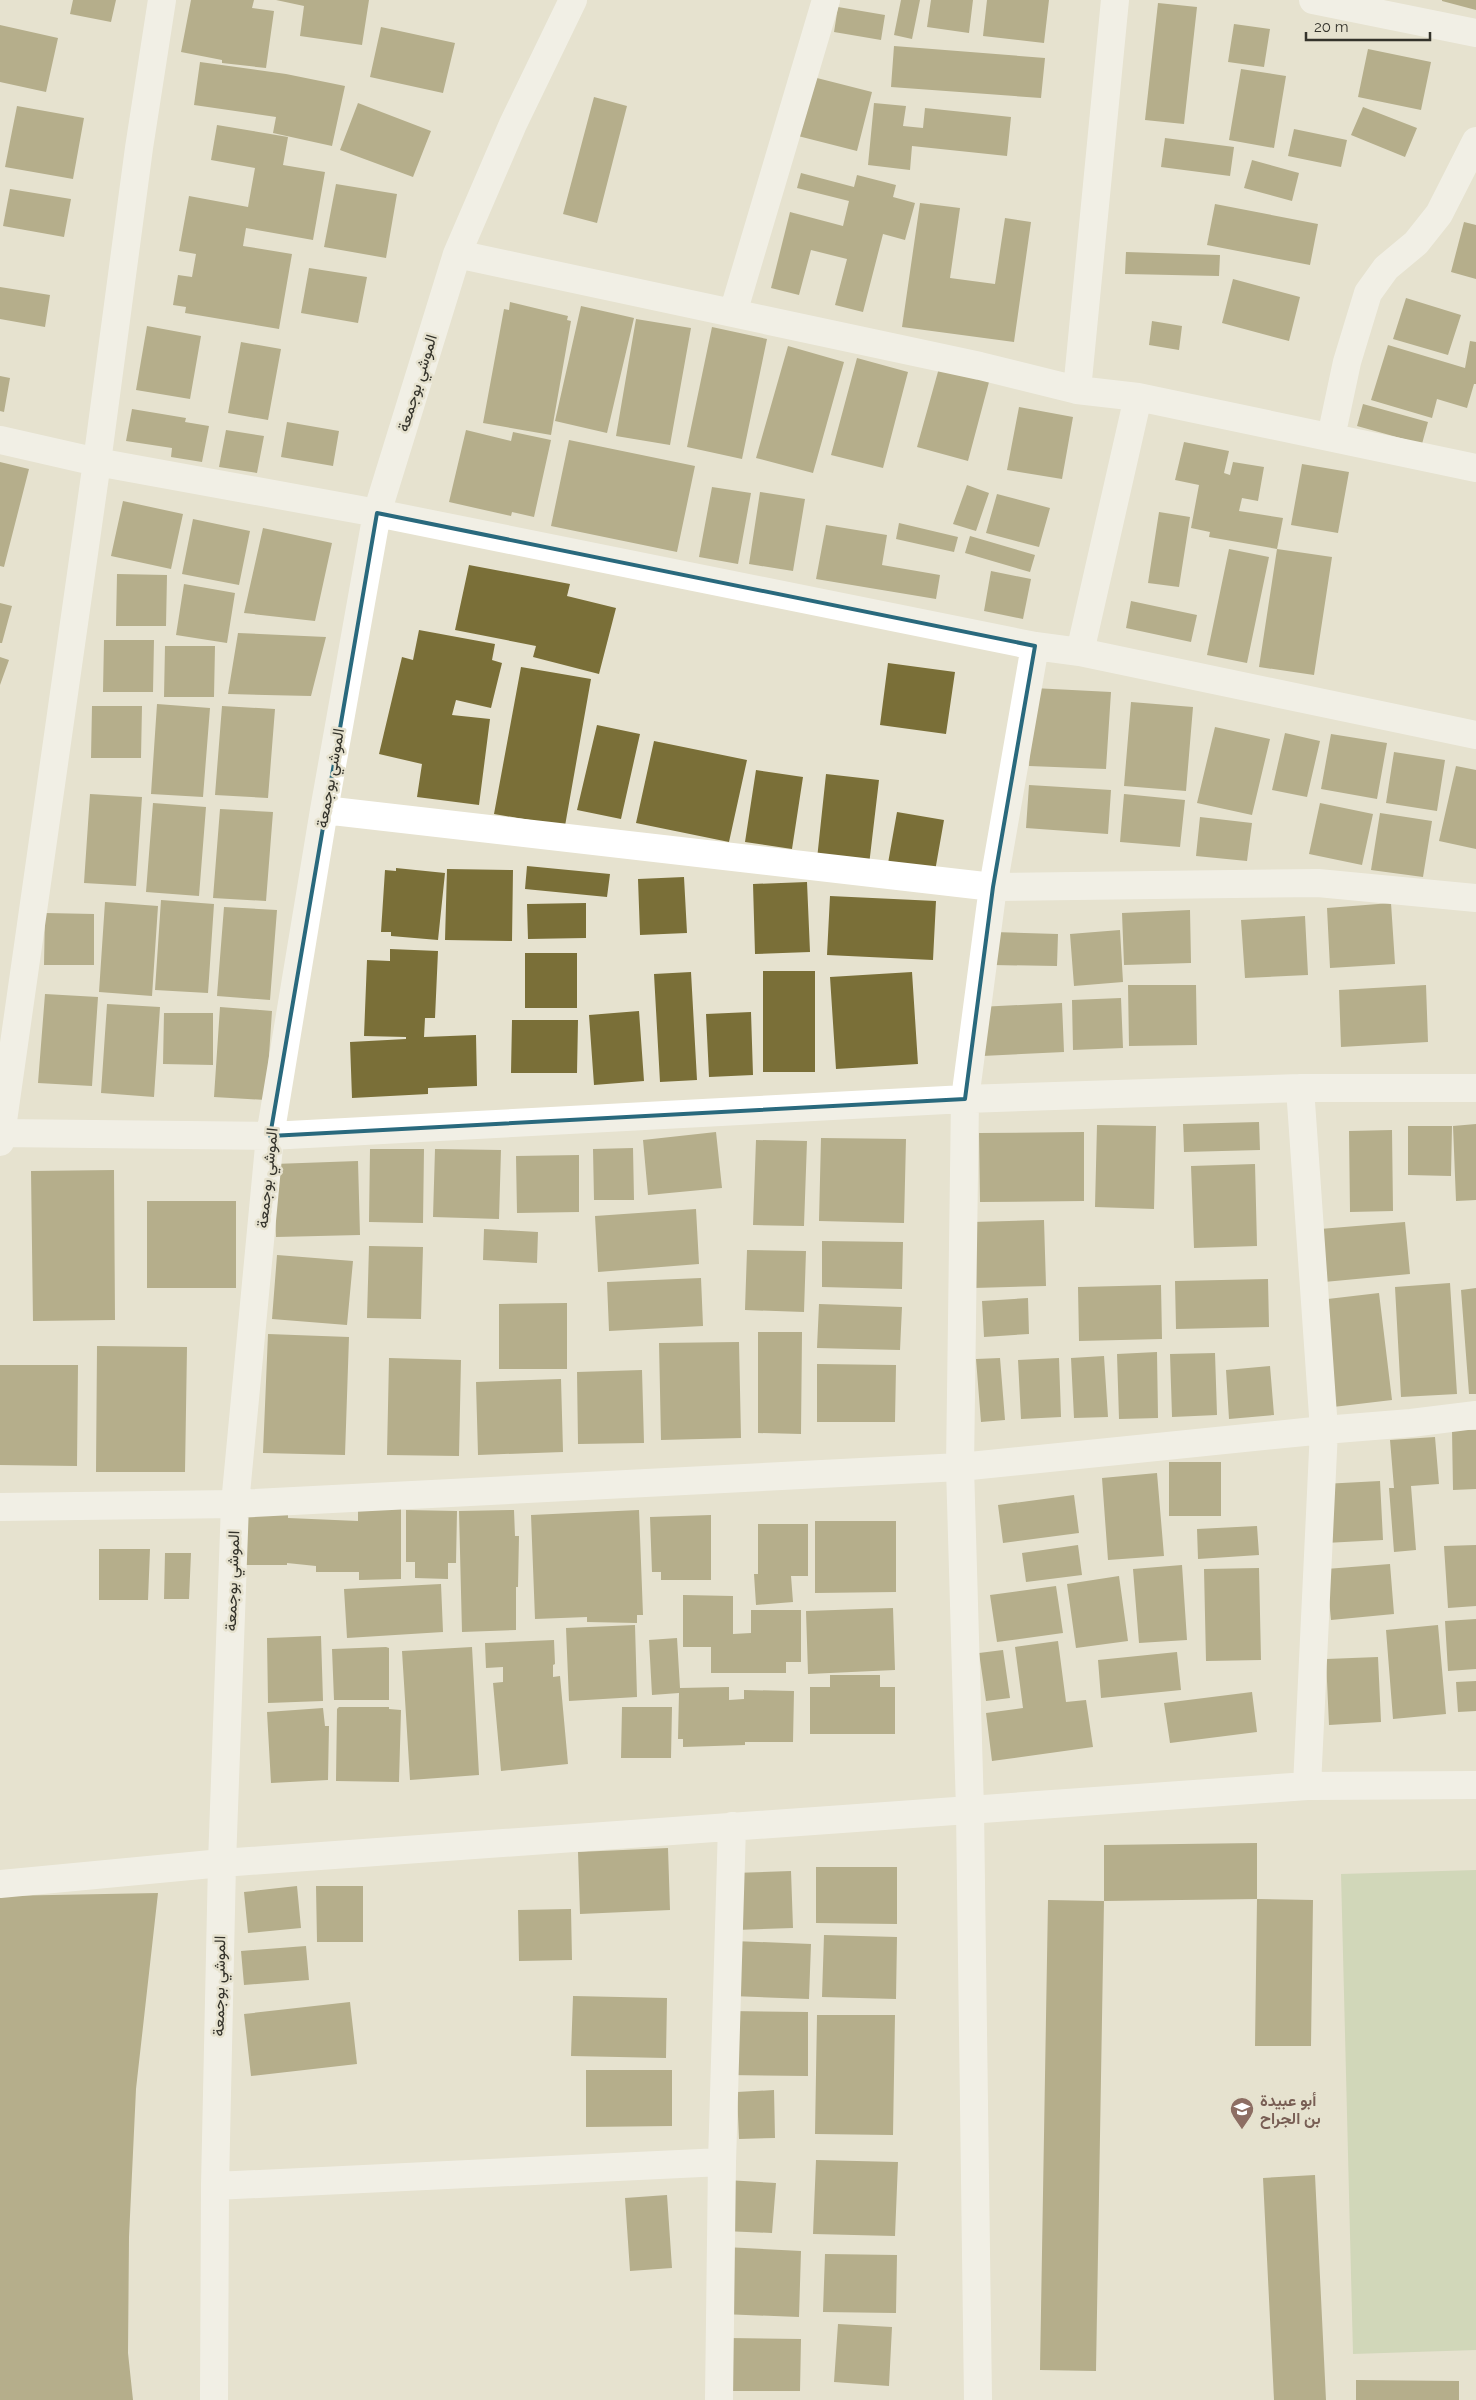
<svg xmlns="http://www.w3.org/2000/svg" width="1476" height="2400" font-family="Raleway,Vazirmatn,sans-serif">
	<rect width="100%" height="100%" fill="#e6e2cf"/>
	<path fill="#b9c99e" d="M1476,1870V2350L1353,2354L1341,1874Z"/>
	<path fill="#7a6f38" d="M73,0H116L111,22L70,14Z
		M191,0H254L252,8L274,11L266,68L222,63V60L181,52Z
		M276,0H369L362,45L300,36L304,6Z
		M901,0H920L912,39L894,35Z
		M931,0H973L969,33L927,27Z
		M987,0H1049L1044,43L983,36Z
		M1476,0V10L1442,1V0Z
		M1158,3L1197,7L1184,124L1145,120Z
		M838,7L885,15L881,40L834,32Z
		M1234,24L1270,29L1264,67L1228,62Z
		M0,25L58,38L46,92L0,82Z
		M381,27L455,43L443,93L370,77Z
		M894,46L1045,58L1041,98L891,87Z
		M1368,49L1431,62L1421,110L1358,97Z
		M200,62L286,74L345,86L332,146L273,133L276,117L194,105Z
		M1241,69L1286,76L1274,148L1229,140Z
		M813,77L872,92L857,151L798,136Z
		M594,97L627,106L597,223L563,214Z
		M358,103L431,131L413,177L340,150Z
		M874,103L906,106L903,126L923,128L925,108L1011,117L1007,156L912,146L910,170L868,165Z
		M17,106L84,118L73,179L5,167Z
		M1363,107L1417,128L1405,157L1351,135Z
		M217,125L288,137L283,165L325,172L313,240L246,228L243,246L292,254L279,329L185,313L186,307L173,305L178,275L192,277L196,254L179,251L189,196L248,207L255,168L211,160Z
		M1294,129L1347,140L1341,167L1288,156Z
		M1165,138L1234,147L1230,176L1161,167Z
		M1252,160L1299,173L1292,201L1244,188Z
		M801,173L854,187L857,175L896,185L893,197L915,203L905,240L883,234L863,312L835,305L847,259L811,250L799,295L771,288L790,212L843,226L849,201L797,188Z
		M336,184L397,194L386,258L324,247Z
		M10,189L71,199L64,237L3,226Z
		M920,203L960,208L950,278L995,284L1005,218L1031,222L1014,342L902,327Z
		M1215,204L1318,224L1310,265L1207,245Z
		M1464,222L1476,225V279L1451,272Z
		M1126,252L1220,255L1219,276L1125,274Z
		M309,268L367,277L358,323L301,313Z
		M1233,279L1300,297L1289,341L1222,323Z
		M0,287L50,295L45,327L0,319Z
		M1406,298L1461,315L1448,355L1393,339Z
		M510,302L568,316L567,320L571,321L551,435L483,423L504,309L509,310Z
		M581,306L634,318L607,433L555,421Z
		M636,319L691,328L670,445L616,436Z
		M1152,321L1182,326L1179,350L1149,345Z
		M147,326L201,336L190,399L136,390Z
		M712,327L767,339L742,459L687,447Z
		M1470,341L1476,342V384H1474L1467,408L1437,399L1432,418L1371,400L1388,345L1465,368Z
		M241,342L281,349L268,420L228,413Z
		M788,346L844,362L813,473L756,458Z
		M857,358L908,372L883,468L831,455Z
		M939,368L989,382L968,461L917,447Z
		M0,376L10,378L4,412L0,411Z
		M1363,404L1428,422L1422,444L1357,426Z
		M1019,407L1073,417L1062,479L1007,470Z
		M132,409L186,418L185,422L209,426L202,462L171,457L172,448L126,441Z
		M287,422L339,431L333,466L281,457Z
		M226,430L264,436L257,473L219,467Z
		M466,430L511,441L513,432L551,440L534,517L512,512L511,516L449,502Z
		M569,440L695,466L677,552L551,526Z
		M1184,442L1229,451L1224,473L1230,475L1233,462L1264,467L1258,501L1242,498L1239,511L1283,518L1277,549L1209,537L1210,532L1191,528L1199,485L1175,480Z
		M0,462L29,469L4,567L0,566Z
		M1302,464L1349,472L1338,533L1291,525Z
		M967,485L989,493L976,531L953,524Z
		M712,487L751,493L738,564L699,557Z
		M760,492L805,499L793,571L749,564Z
		M997,494L1050,508L1039,547L986,533Z
		M123,501L183,514L171,569L111,556Z
		M1159,512L1190,517L1179,587L1148,583Z
		M193,519L250,531L239,585L182,574Z
		M899,523L958,537L954,552L896,539Z
		M826,525L887,535L882,565L940,575L936,599L816,579Z
		M263,528L332,543L315,621L244,613Z
		M970,536L1035,555L1030,572L965,553Z
		M1229,549L1269,557L1247,663L1207,655Z
		M1277,549L1332,557L1314,675L1259,667Z
		M469,565L570,584L567,596L616,608L599,674L533,657L536,646L455,630Z
		M991,571L1031,579L1023,619L984,611Z
		M117,574L167,575L166,626H116Z
		M184,584L235,593L227,643L176,635Z
		M1131,601L1197,615L1191,642L1126,628Z
		M0,603L12,606L2,643H0Z
		M419,630L495,644L492,660L502,663L491,708L456,700L452,715L490,719L479,805L417,797L422,764L379,754L402,657L413,660Z
		M238,633L326,637L311,696L228,694Z
		M104,640H154L153,692H103Z
		M165,646H215L214,697H164Z
		M0,657L9,660L0,685Z
		M888,663L955,672L946,734L880,725Z
		M521,667L591,679L565,826L494,814Z
		M1033,688L1111,692L1106,769L1029,766Z
		M1131,702L1193,707L1186,791L1124,786Z
		M157,704L210,708L203,797L151,794Z
		M92,706H142L141,758H91Z
		M222,706L275,709L268,798L215,795Z
		M597,725L640,734L621,819L577,810Z
		M1215,727L1270,739L1252,815L1197,803Z
		M1285,733L1320,741L1307,797L1272,790Z
		M1331,734L1387,743L1377,799L1321,789Z
		M654,741L747,760L729,842L636,823Z
		M1394,752L1445,760L1437,811L1386,803Z
		M1456,766L1476,770V849L1439,841Z
		M756,770L803,777L792,849L745,842Z
		M826,774L879,780L869,865L817,859Z
		M1029,785L1111,790L1108,834L1026,828Z
		M90,794L142,797L136,886L84,883Z
		M1124,794L1185,800L1180,847L1120,842Z
		M153,803L206,807L199,896L146,892Z
		M1320,803L1373,814L1362,865L1309,854Z
		M220,809L273,812L266,901L213,898Z
		M897,812L944,820L934,877L887,869Z
		M1380,813L1432,821L1423,877L1371,870Z
		M1200,817L1252,823L1247,861L1196,856Z
		M527,866L610,874L607,897L525,889Z
		M396,868L445,873L438,940L391,936V932H381L385,870L396,871Z
		M447,869L513,870L512,941L445,940Z
		M684,877L687,933L640,935L638,879Z
		M807,882L810,952L755,954L753,884Z
		M830,896L936,901L933,960L827,955Z
		M161,900L214,904L208,993L155,990Z
		M105,902L158,906L152,996L99,992Z
		M586,903V938L528,939L527,904Z
		M1391,903L1395,964L1330,968L1327,908Z
		M224,907L277,910L270,1000L217,996Z
		M1190,910L1191,963L1124,965L1122,913Z
		M45,913L94,914V965H44Z
		M1305,916L1308,975L1245,978L1241,920Z
		M1120,930L1123,982L1074,986L1070,934Z
		M994,932L1058,934L1057,966L993,965Z
		M390,949L438,951L435,1018H425L424,1037L476,1035L477,1086L428,1088V1094L352,1098L350,1042L406,1039V1037L364,1036L367,960L390,961Z
		M525,953H577V1008H525Z
		M763,971H815V1072H763Z
		M691,972L697,1080L660,1082L654,974Z
		M912,972L918,1064L836,1069L830,977Z
		M1128,985H1196L1197,1045L1129,1046Z
		M1426,985L1428,1042L1341,1047L1339,990Z
		M45,994L98,997L92,1086L38,1083Z
		M1121,998L1123,1048L1073,1050L1072,1000Z
		M1062,1003L1064,1052L982,1056L979,1007Z
		M107,1004L160,1007L154,1097L101,1093Z
		M220,1007L272,1011L266,1100L214,1097Z
		M639,1011L644,1081L594,1085L589,1015Z
		M751,1012L753,1075L709,1077L706,1014Z
		M164,1013H213V1065L163,1064Z
		M512,1020H578L577,1073H511Z
		M1259,1122L1260,1150L1184,1152L1183,1124Z
		M1476,1124V1200L1456,1201L1453,1126Z
		M1097,1125L1156,1126L1154,1209L1095,1207Z
		M1408,1126H1452L1451,1176L1408,1175Z
		M1392,1130L1393,1211L1350,1212L1349,1131Z
		M716,1132L722,1188L648,1195L643,1140Z
		M1084,1132V1201L980,1202L979,1133Z
		M821,1138L906,1139L904,1223L819,1221Z
		M756,1140L807,1141L804,1226L753,1225Z
		M633,1148L634,1200H594L593,1149Z
		M370,1149H424L423,1223L369,1222Z
		M435,1149L501,1150L499,1219L433,1217Z
		M579,1155V1212L517,1213L516,1156Z
		M358,1161L360,1235L276,1237L274,1164Z
		M1255,1164L1257,1246L1194,1248L1191,1166Z
		M114,1170L115,1320L33,1321L31,1171Z
		M147,1201H236V1288H147Z
		M696,1209L699,1264L598,1272L595,1216Z
		M1044,1220L1046,1286L973,1288L972,1222Z
		M1405,1222L1410,1274L1324,1282L1320,1229Z
		M484,1229L538,1232L537,1263L483,1260Z
		M822,1241L903,1242L902,1289L822,1287Z
		M369,1246L423,1247L421,1319L367,1318Z
		M747,1250L806,1251L804,1312L745,1310Z
		M277,1255L353,1261L347,1325L272,1319Z
		M701,1278L703,1326L609,1331L607,1282Z
		M1268,1279L1269,1327L1176,1329L1175,1281Z
		M1450,1283L1457,1394L1401,1397L1395,1287Z
		M1161,1285L1162,1339L1079,1341L1078,1287Z
		M1476,1288V1394H1469L1461,1290Z
		M1379,1293L1392,1400L1333,1407L1319,1300Z
		M1028,1298L1029,1334L984,1337L982,1301Z
		M567,1303V1369H499V1304Z
		M819,1304L902,1307L900,1350L817,1348Z
		M758,1332H802L801,1434L758,1433Z
		M268,1334L349,1337L345,1455L263,1453Z
		M739,1342L741,1438L661,1440L659,1343Z
		M97,1346L187,1347L185,1472H96Z
		M1157,1352L1158,1418L1119,1419L1117,1354Z
		M1215,1353L1217,1415L1172,1417L1170,1354Z
		M1104,1356L1108,1417L1074,1418L1071,1358Z
		M389,1358L461,1360L459,1456L387,1455Z
		M1000,1358L1005,1420L981,1422L976,1359Z
		M1059,1358L1061,1417L1021,1419L1018,1360Z
		M817,1364L896,1365L895,1422H817Z
		M0,1365H78L77,1466L0,1465Z
		M1270,1366L1274,1415L1229,1419L1226,1370Z
		M642,1370L644,1443L578,1444L577,1372Z
		M561,1379L563,1452L478,1455L476,1382Z
		M1452,1430H1476V1489L1453,1490Z
		M1435,1437L1439,1484L1411,1486L1416,1550L1394,1552L1389,1488H1394L1390,1440Z
		M1169,1462H1221V1516H1169Z
		M1157,1473L1164,1556L1108,1560L1102,1478Z
		M1380,1481L1383,1540L1325,1543L1323,1484Z
		M1074,1495L1079,1533L1003,1543L998,1505Z
		M401,1508V1579L359,1580V1572H316V1566L287,1563V1565H237L238,1513H288V1518L358,1521V1509Z
		M406,1510L457,1511L456,1563H448V1579L415,1578V1562H406Z
		M514,1510L515,1536H519L518,1587H516V1630L462,1632L459,1511Z
		M639,1510L643,1615H637V1623L587,1622V1617L535,1619L531,1515Z
		M711,1515V1580H661V1572H652L650,1517Z
		M815,1521H896V1592L815,1593Z
		M758,1524H808V1576H791L793,1602L756,1605L754,1574H758Z
		M1257,1526L1259,1555L1198,1559L1197,1529Z
		M1078,1545L1082,1575L1026,1582L1022,1553Z
		M1476,1545V1606L1448,1608L1444,1546Z
		M99,1549H150L148,1600H99Z
		M165,1553H191L189,1599H164Z
		M1390,1564L1394,1614L1331,1620L1326,1569Z
		M1182,1565L1187,1640L1139,1643L1133,1569Z
		M1259,1568L1261,1660L1206,1661L1204,1569Z
		M1119,1576L1128,1641L1076,1648L1067,1584Z
		M441,1584L443,1632L347,1638L344,1589Z
		M1056,1586L1063,1633L997,1642L990,1595Z
		M683,1595L733,1596V1634L751,1633V1610H801V1662H786V1673H711V1647H683Z
		M893,1608L895,1670L808,1674L806,1611Z
		M1476,1619V1669L1448,1671L1445,1621Z
		M635,1625L637,1697L569,1701L566,1628Z
		M1438,1625L1446,1714L1393,1719L1386,1630Z
		M321,1636L323,1701L268,1703L267,1638Z
		M677,1638L680,1688L729,1687V1700L744,1699V1690L794,1691L793,1742H745V1745L683,1747V1739H678L679,1693L652,1695L649,1640Z
		M554,1640L555,1664L553,1665V1677L560,1676L568,1764L501,1771L493,1683L503,1682V1667L486,1668L485,1643Z
		M1058,1641L1066,1702L1086,1700L1093,1747L992,1761L986,1713L1023,1708L1015,1647Z
		M386,1647L389,1648V1700H334L332,1649Z
		M472,1647L479,1775L410,1780L402,1651Z
		M1003,1650L1010,1698L986,1701L979,1653Z
		M1177,1652L1181,1690L1101,1698L1098,1660Z
		M1378,1657L1381,1722L1329,1725L1326,1659Z
		M830,1675H880V1687H895V1734H810V1687H830Z
		M1476,1681V1711L1458,1712L1456,1682Z
		M1252,1692L1257,1732L1170,1743L1164,1703Z
		M339,1707H389V1709L401,1710L399,1782L336,1781L337,1709Z
		M622,1707H672L671,1758H621Z
		M323,1708L325,1726H329L328,1780L271,1783L267,1712Z
		M1257,1843V1899L1313,1900L1311,2046H1255L1257,1899L1104,1901V1845Z
		M668,1848L670,1910L580,1914L578,1852Z
		M816,1867H897V1924L816,1923Z
		M791,1871L793,1928L736,1930L734,1873Z
		M297,1886L301,1928L248,1933L244,1892Z
		M316,1886H363V1942H317Z
		M158,1893L136,2089L129,2237L128,2353L133,2400H0V1896Z
		M1048,1900L1104,1901L1096,2371L1040,2370Z
		M571,1909L572,1960L519,1961L518,1910Z
		M824,1935L897,1937L896,1999L822,1997Z
		M734,1941L811,1944L809,1999L732,1996Z
		M306,1946L309,1980L244,1985L241,1951Z
		M573,1996L667,1998L666,2058L571,2056Z
		M350,2002L357,2064L251,2076L244,2014Z
		M729,2011L808,2012V2076L728,2075Z
		M817,2015H895L893,2135L815,2134Z
		M586,2070H672V2126L586,2127Z
		M774,2090L775,2138L739,2139L737,2092Z
		M816,2160L898,2162L895,2236L813,2234Z
		M1315,2175L1326,2400H1274L1263,2178Z
		M727,2180L776,2183L772,2233L724,2231Z
		M667,2195L672,2268L630,2271L625,2198Z
		M725,2247L801,2251L799,2317L722,2314Z
		M825,2254L897,2255L896,2313L823,2312Z
		M838,2324L892,2327L889,2386L834,2382Z
		M728,2338L801,2339L800,2391H727Z
		M1356,2380L1459,2381V2400H1356Z"/>
	<g fill="none" stroke-linecap="round" stroke-linejoin="round">
		<path stroke="#fff" stroke-width="28" d="M1313,0L1476,33
			M457,254L980,366L1077,390L1138,397L1476,468
			M733,313L826,0
			M1077,390L1115,0
			M1331,437L1347,362L1368,293L1386,268L1416,243L1439,214L1476,141
			M0,440L97,462L377,513L1035,646L1080,652L1476,735
			M1080,652L1138,397
			M324,810L993,887L1318,883L1476,898
			M1300,1088L1324,1430L1307,1786
			M0,1133L270,1136L965,1099L1300,1088H1476
			M0,1142L97,462L139,148L162,0
			M0,1507L235,1504L960,1467L1324,1430L1411,1423L1476,1415
			M0,1884L222,1863L1307,1786L1476,1785
			M215,2186L722,2162
			M214,2400L215,2186L222,1863L235,1504L270,1136L324,810L377,513L457,254L513,124L573,0
			M719,2400L722,2162L732,1826
			M978,2400L970,1810L960,1467L965,1099L993,887L1035,646"/>
	</g>
	<path d="M0 0H1476V2400H0ZM377,513L1035,646L993,887L965,1099L270,1136Z" fill="#e6e2cf" fill-opacity=".55" fill-rule="evenodd"/>
	<path fill="none" stroke="#29697d" stroke-width="4" stroke-linejoin="round" d="M377,513L1035,646L993,887L965,1099L270,1136Z"/>
	<defs>
		<g id="school-pin" transform="scale(1.25)"><path d="M0 17L-7.5 6A9.5 9.5 0 1 1 7.5 6Z" fill="#8d6e63" stroke="#e6e2cf"/><path d="M0-5L7-2L0 1L-7-2ZM-4 1L0 2.5L4 1V4Q0 6-4 4Z" fill="#fff"/></g>
	</defs>
	<g fill-rule="evenodd">
		<use href="#school-pin" x="1242" y="2109"/>
	</g>
	<g text-anchor="middle" dominant-baseline="central" stroke-width="5" stroke-linejoin="round" paint-order="stroke">
		<g font-size="16" fill="#34332b" stroke="#e6e2cf">
			<text transform="translate(417 383) rotate(-73)">الموشي بوجمعة</text>
			<text transform="translate(330 778) rotate(-80)">الموشي بوجمعة</text>
			<text transform="translate(267 1178) rotate(-84)">الموشي بوجمعة</text>
			<text transform="translate(232 1581) rotate(-88)">الموشي بوجمعة</text>
			<text transform="translate(219 1986) rotate(-89)">الموشي بوجمعة</text>
		</g>
		<g font-size="16" font-weight="bold" fill="#785e54" stroke="#e6e2cf" text-anchor="start">
			<text x="1260" y="2100">أبو عبيدة<tspan x="1260" dy="18">بن الجراح</tspan></text>
		</g>
	</g>
	<path d="M1306 32v8h124v-8" fill="none" stroke="#34332b" stroke-width="2.5"/>
	<text x="1314" y="32" font-size="15" fill="#34332b" stroke="#e6e2cf" stroke-width="4" paint-order="stroke">20 m</text>
</svg>
